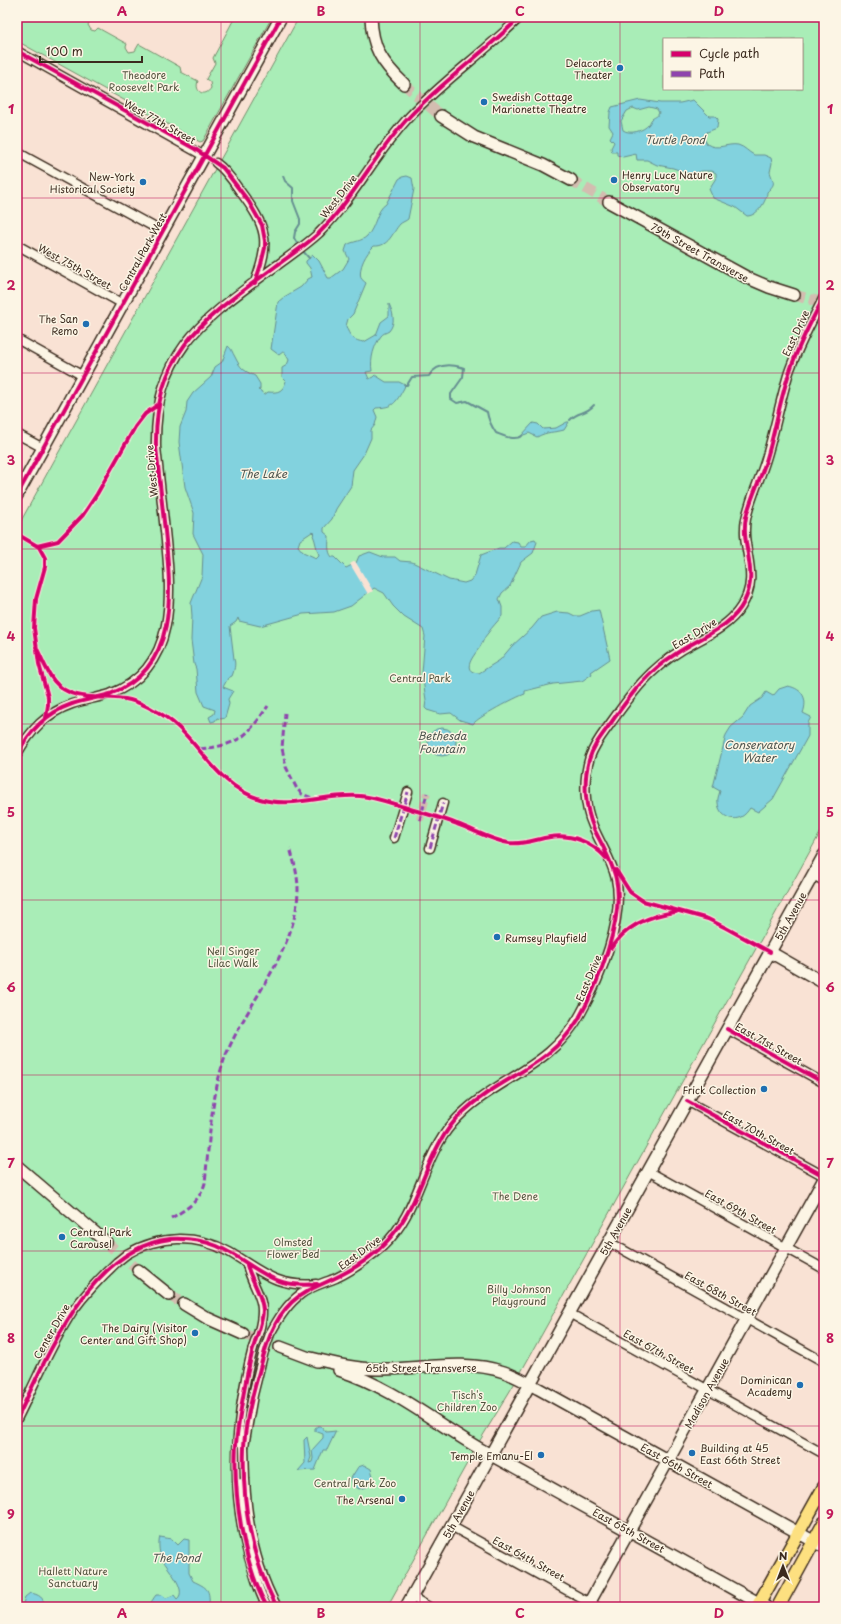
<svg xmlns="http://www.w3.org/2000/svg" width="841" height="1624" font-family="'Playpen Sans',sans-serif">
	<rect width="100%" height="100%" fill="#f9e2d4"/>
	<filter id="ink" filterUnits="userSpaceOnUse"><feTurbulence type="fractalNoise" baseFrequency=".025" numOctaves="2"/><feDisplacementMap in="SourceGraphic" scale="8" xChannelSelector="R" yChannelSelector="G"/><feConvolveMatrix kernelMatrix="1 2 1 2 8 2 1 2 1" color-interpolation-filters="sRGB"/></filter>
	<g filter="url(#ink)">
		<path fill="#a9edb7" stroke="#728c6a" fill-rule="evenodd" d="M17,17H91L88,25L91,30L95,31L98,28L127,44L126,47L129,52L135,51L139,44L180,67L181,72L198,81C194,92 205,98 211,88L210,82L206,79L215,63L213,58L235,17L241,19L242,17H272L203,141L200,142L17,41Z
			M299,17H824V826L516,1381L479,1442L387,1607H17V528ZM664,39H802V89H664Z"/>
		<path fill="#82d2de" stroke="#668f91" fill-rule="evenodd" d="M640,100L660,103H680L693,100L709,116H715L718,119L717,128L707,132L703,136L707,144C717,151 727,143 738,145C745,147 748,152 754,155H764L771,158L772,163L770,172C774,184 776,183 767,192C767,200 758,216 747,216L735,207L713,198L709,189L716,178V173L712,171H702L690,174L673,168L657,165L647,160H637L636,154L623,157L617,155V152H612L611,148L614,142L610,138L613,132L609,126L610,112L612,107ZM649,107L657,109L659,113C657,117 656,116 652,119C650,121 651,121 649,124C644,131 630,135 623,130L621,121L627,111L633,108L638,110Z
			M402,177L407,176L412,178L414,189L408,219C406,221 402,222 400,224C392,233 389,247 374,246C366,253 358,268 361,278C362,280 364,281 366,283L353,314L348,319L346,326C349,336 354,341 364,342L376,335L381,322L389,316V304C393,312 396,323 389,331C386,333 383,333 381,336C374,345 370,359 372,371L366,372L369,379L373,377L375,375L386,382H399L405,385L404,388C395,404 394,407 376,408L374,410L377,417L375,425L371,430V438L364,454L353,470L351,486L336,509L332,519L324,528V532L329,536C329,543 327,551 332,557H335L346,568L356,563L359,556L370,552L383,557H395L400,561L412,562L449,580L464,583L470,581L475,575L481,555L499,548H504L512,541L518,542L521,547H525L531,540L535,539L537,542L533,553L521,562L510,586L502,593L499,599L502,607V616C498,621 492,627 488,633C484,637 483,642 480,647C475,654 459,672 479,673L500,660L512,646L532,628L541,617L557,612L569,613L575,616H580L592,611L599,610L610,659L591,672L592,674L582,681L553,684L525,691V694C516,697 478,717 473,724L460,720L451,713L440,714L427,710L425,708L426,700L422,673L425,636L423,629L404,617L393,606L384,593L374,588L351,606L334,612L303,614L260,626L239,621L238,618L236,622L230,626L234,659C236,664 234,671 232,676L228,678L223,687L233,691L228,699L229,704L225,718L221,719L217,718L215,721L211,722L209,717L214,714L215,710L204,706L198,692L196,669L194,664L191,640L192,616L191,603L202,576L203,554L193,534L194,513L185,487L179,442L180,427L186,412L187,402L193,393L211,377L215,367L222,362L228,346C232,349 232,352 235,357C241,369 243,370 255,376L260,384V389L258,390L261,391L263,394L264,395L268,392C279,393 283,391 286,381L282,377V368L287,365L289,360L284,351L279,355L271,349L278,302L284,297L301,287L308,279L312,277L310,268L306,263V261L313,255L319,261L328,278H331L343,269L349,259L345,251L347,245C353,241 361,242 367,236C376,227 376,210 386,204L399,179ZM312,532L315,533L313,535C316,542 316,548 319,555L316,558L303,552L298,546L300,540Z
			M567,422H569L564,430C553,433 548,431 537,437L529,433L521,436L533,423L538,424L543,429L556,428Z
			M788,686C803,689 808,699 803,713L811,717L808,723V736L773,799L758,812L750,808C748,811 745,815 741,817C731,822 719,815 718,803C717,799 719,795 720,791L713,787L726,735L731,727L743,717L750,706L762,698L766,692L773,696L779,689Z
			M428 742a14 14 0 1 1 28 0a14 14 0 1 1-28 0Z
			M318,1426H321L326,1432L336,1431L327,1450H323L315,1470L298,1471L305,1463L304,1440L307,1437L311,1457L309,1463L312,1462L313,1458L312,1450L323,1438V1434L315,1431V1428Z
			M364,1465L371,1469L373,1476L367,1487L359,1489L353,1485L351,1478L358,1467Z
			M160,1537L172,1539L178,1545L184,1539L189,1540V1573L193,1581C208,1588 210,1589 209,1607H142L143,1605C152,1605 151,1601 156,1595H162L166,1598L174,1595L177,1599C189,1590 165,1566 161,1557C159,1552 158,1542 160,1537Z
			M30,1593C38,1594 46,1598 43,1607H22L25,1597Z"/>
		<path fill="#f9e2d4" d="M355,561L373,591L368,594L350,564Z"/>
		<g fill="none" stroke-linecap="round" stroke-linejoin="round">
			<path stroke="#668f91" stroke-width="2" d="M283,176L285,181L293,188V201L300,219V224L295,232L294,238L299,247
				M302,250L309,258
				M405,385H407L412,377L429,376C436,364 449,364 461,367L464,368L463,377L451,394V399L457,403L467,401L487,412C488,419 492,427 496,433C504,436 514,441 522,436
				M570,420C579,410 584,416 594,405"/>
			<path stroke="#d3bdb0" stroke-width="8" stroke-dasharray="8 4" stroke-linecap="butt" d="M420,820L427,793"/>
			<path stroke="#d3bdb0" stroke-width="11" stroke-dasharray="11 5.5" stroke-linecap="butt" d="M404,84L441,116
				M571,180L609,202
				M794,295L824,303
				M106,1242L138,1270
				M169,1295L184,1304
				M243,1334L280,1347"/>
			<g stroke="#3b2a1e" stroke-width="11">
				<path id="street" d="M17,51L204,156
					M17,152L163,232
					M216,163C226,170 233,181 240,191C267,227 271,241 255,282
					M17,245L123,304
					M17,339L83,376
					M17,434L43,448
					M17,754C30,731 46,713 72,704C84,700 97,698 110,694C180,668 171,590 165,531C162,503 159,475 156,447C154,349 206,318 276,266C291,255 306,245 319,233C354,198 376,152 410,116C444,80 485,52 520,17
					M394,838L408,792
					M430,848L443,803
					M813,875L824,881
					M727,1029L824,1083
					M687,1101L824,1176
					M648,1171L824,1269
					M609,1242L824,1362
					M127,1254C159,1235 196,1234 229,1252C260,1270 276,1288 316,1284
					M247,1265C255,1294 268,1298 259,1331
					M569,1313L824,1454
					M270,1334C278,1319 287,1304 301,1294C311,1286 324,1283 336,1278C353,1270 369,1258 383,1246C419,1213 421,1160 452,1124C491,1078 550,1071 581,1013C600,979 625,918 616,879C612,860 600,844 593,826C584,806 583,779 590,757C594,745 602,735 610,724C631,695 648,670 680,651C701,638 727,629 741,607C762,575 740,550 746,519C750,499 760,479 766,459C775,430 780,401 789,372C798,346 812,321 824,297
					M253,1348C234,1421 229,1495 252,1567C256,1581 260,1594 267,1607
					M17,1419C35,1383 50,1346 72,1312C85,1294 101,1277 117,1262
					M244,1446L253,1395L264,1351
					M245,1479C247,1524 255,1567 277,1607
					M451,1526L597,1607
					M412,1597L429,1607"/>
			</g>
			<g stroke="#3b2a1e" stroke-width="14">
				<path id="secondary" d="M371,17C372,48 382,63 404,84
					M441,116L474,137L543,165L571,180
					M609,202L748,278L769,287L794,295
					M17,495L281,17
					M770,952L824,983
					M17,1166L106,1242
					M138,1270L169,1295
					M184,1304L207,1318L243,1334
					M280,1347L317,1361
					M311,1358C332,1363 355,1369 377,1369C419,1370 463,1358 504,1372C516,1376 528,1383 539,1389L824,1547
					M339,1370C394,1388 432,1421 482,1450L766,1607
					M406,1607L824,855
					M587,1607L824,1179"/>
			</g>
			<g stroke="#3b2a1e" stroke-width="15">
				<path id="primary" d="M757,1607L824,1487
					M778,1607L824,1523"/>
			</g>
			<use href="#street" stroke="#fcf5e5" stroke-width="8"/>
			<use href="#secondary" stroke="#fcf5e5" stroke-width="11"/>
			<use href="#primary" stroke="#fde080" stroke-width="12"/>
			<g stroke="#3b2a1e" stroke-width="11" stroke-linecap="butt">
				<path id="street-bridge" d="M117,1262L127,1254
					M253,1348L259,1331
					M264,1351L270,1334
					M244,1446L245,1479"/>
			</g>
			<use href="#street-bridge" stroke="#fcf5e5" stroke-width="8"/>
			<path stroke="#8e44ad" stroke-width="3" stroke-dasharray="6 3" stroke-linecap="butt" d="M285,713L282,748L286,767L297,789L302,794L312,798
				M200,749C238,745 246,738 268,706
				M420,820L427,793
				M394,838L408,792
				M430,848L443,803
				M171,1218C187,1209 200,1201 205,1183C209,1142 211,1099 224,1060C245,1004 297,952 298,890C298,875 294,862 290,848"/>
			<g stroke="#fcf5e5" stroke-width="6">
				<path id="cycleway" d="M17,51L195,149L223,168L249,202L262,225L265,241V248L261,264L255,283
					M17,495L281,17
					M17,534L39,547L45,558V567L36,599L34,628L39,664L48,697V705L46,718
					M37,546L58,541L83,515L97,494L135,427L145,414L159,404
					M36,647C42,658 46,671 54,681C73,704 105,694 130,700C137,702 145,705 152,709C197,730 210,784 260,799C294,809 326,793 360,796C375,797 390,803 404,807C422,813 440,817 457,824C474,830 491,840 509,843C523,845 536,839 550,837C572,834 592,842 606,858
					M17,754C30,731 46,713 72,704C84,700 97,698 110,694C180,668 171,590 165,531C162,503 159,475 156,447C154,349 206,318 276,266C291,255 306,245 319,233C354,198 376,152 410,116C444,80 485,52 520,17
					M616,870L630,892L643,901L708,919L726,928L770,952
					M611,948C627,925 649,915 676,912
					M727,1029L824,1083
					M687,1101L824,1176
					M247,1265C251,1280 262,1294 263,1310C263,1323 256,1336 253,1349C251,1357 249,1366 247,1375C243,1398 238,1421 236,1444C233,1494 243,1564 267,1607
					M17,1419C47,1357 90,1248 170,1239C186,1238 202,1240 217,1246C255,1263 269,1290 317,1284
					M277,1607C251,1559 242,1502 244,1448C245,1422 252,1396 259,1372C266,1346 272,1321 292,1302C306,1289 322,1285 339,1276C359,1266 380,1251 394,1233C425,1195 426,1147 463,1112C501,1076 548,1068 578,1020C597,987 625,917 616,879C612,861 602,845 594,829C585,808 583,782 589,760C593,745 604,733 613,720C632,693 648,671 677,653C700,637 731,628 744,602C760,571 740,546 746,517C751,497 761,478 767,458C776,428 780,397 791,368C799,343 812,320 824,297"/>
			</g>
			<use href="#cycleway" stroke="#d6006c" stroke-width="4"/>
		</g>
	</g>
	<path fill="none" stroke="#c2185b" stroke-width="1" stroke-opacity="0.55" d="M221,17V1607M420,17V1607M620,17V1607M17,198H824M17,373H824M17,549H824M17,724H824M17,900H824M17,1075H824M17,1251H824M17,1426H824"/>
	<g fill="#1f6fb2" stroke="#fcf5e5" stroke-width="1.5">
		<circle cx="620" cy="68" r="4"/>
		<circle cx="484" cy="102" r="4"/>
		<circle cx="614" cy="180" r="4"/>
		<circle cx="143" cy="182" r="4"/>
		<circle cx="86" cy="324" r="4"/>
		<circle cx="497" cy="937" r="4"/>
		<circle cx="764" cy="1089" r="4"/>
		<circle cx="62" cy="1237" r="4"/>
		<circle cx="195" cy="1333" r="4"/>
		<circle cx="800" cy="1385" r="4"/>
		<circle cx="692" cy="1453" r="4"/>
		<circle cx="541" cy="1455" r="4"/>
		<circle cx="402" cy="1499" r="4"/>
	</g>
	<g text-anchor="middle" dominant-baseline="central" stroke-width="3" stroke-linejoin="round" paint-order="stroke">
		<g font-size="10" fill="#3b2a1e" stroke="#fcf5e5" text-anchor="end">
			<text x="612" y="62">Delacorte<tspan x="612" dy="12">Theater</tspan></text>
			<text x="492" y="96" text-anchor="start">Swedish Cottage<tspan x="492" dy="12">Marionette Theatre</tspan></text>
			<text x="622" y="174" text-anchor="start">Henry Luce Nature<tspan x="622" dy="12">Observatory</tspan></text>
			<text x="135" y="176">New-York<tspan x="135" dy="12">Historical Society</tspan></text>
			<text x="78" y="318">The San<tspan x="78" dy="12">Remo</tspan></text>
			<text x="505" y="937" text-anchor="start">Rumsey Playfield</text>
			<text x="756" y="1089">Frick Collection</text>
			<text x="70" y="1231" text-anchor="start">Central Park<tspan x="70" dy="12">Carousel</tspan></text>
			<text x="187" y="1327">The Dairy (Visitor<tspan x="187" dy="12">Center and Gift Shop)</tspan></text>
			<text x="792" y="1379">Dominican<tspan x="792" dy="12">Academy</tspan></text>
			<text x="700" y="1447" text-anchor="start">Building at 45<tspan x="700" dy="12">East 66th Street</tspan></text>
			<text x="533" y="1455">Temple Emanu-El</text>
			<text x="394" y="1499">The Arsenal</text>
		</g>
		<g font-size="10" fill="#51513d" stroke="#fcf5e5">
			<text x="144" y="74">Theodore<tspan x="144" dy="12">Roosevelt Park</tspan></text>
			<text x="420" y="677">Central Park</text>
			<text x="233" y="950">Nell Singer<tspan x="233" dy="12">Lilac Walk</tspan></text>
			<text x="515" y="1195">The Dene</text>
			<text x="293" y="1241">Olmsted<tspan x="293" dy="12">Flower Bed</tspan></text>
			<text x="519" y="1288">Billy Johnson<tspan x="519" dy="12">Playground</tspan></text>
			<text x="467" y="1394">Tisch's<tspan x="467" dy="12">Children Zoo</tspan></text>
			<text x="355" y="1482">Central Park Zoo</text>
			<text x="73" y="1570">Hallett Nature<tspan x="73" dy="12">Sanctuary</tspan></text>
		</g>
		<g font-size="10" fill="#3b2a1e" stroke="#fcf5e5">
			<text transform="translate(160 121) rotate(29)">West 77th Street</text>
			<text transform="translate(338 196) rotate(-52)">West Drive</text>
			<text transform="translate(142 252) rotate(-61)">Central Park West</text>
			<text transform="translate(700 252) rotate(29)">79th Street Transverse</text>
			<text transform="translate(75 266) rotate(29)">West 75th Street</text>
			<text transform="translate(795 333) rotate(-65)">East Drive</text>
			<text transform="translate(151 471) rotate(-95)">West Drive</text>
			<text transform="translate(694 633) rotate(-31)">East Drive</text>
			<text transform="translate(790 916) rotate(-61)">5th Avenue</text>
			<text transform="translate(588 978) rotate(-67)">East Drive</text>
			<text transform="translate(769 1043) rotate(29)">East 71st Street</text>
			<text transform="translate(759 1132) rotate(29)">East 70th Street</text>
			<text transform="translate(741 1211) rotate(29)">East 69th Street</text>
			<text transform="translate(615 1231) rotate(-61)">5th Avenue</text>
			<text transform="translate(359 1252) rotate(-36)">East Drive</text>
			<text transform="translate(721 1293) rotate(29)">East 68th Street</text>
			<text transform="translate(51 1331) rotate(-60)">Center Drive</text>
			<text transform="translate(659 1351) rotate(29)">East 67th Street</text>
			<text x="421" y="1367">65th Street Transverse</text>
			<text transform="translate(706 1393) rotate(-61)">Madison Avenue</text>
			<text transform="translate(677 1465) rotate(29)">East 66th Street</text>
			<text transform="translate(458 1514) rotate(-61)">5th Avenue</text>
			<text transform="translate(629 1530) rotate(29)">East 65th Street</text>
			<text transform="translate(529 1558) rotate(29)">East 64th Street</text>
		</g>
		<g font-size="11" font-style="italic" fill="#4d544e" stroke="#fcf5e5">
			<text x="675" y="139">Turtle Pond</text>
			<text x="263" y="473">The Lake</text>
			<text x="442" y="735">Bethesda<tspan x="442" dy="13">Fountain</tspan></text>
			<text x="759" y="744">Conservatory<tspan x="759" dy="13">Water</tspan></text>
			<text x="176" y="1557">The Pond</text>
		</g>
	</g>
	<rect width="841" height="1624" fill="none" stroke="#fcf5e5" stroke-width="44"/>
	<rect x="663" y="38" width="140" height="52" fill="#fcf5e5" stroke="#afa495"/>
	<rect x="671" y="51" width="20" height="6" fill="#d6006c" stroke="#afa495"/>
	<text x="699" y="58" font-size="12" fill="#3b2a1e">Cycle path</text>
	<rect x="671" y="71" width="20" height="6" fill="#8e44ad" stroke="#afa495"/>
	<text x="699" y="78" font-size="12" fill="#3b2a1e">Path</text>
	<g transform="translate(783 1566)" stroke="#fcf5e5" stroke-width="3" paint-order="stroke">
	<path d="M0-3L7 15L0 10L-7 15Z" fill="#3b2a1e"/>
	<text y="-6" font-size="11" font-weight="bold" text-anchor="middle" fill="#3b2a1e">N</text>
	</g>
	<path d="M40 56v6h102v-6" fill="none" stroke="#3b2a1e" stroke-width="2"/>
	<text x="46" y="56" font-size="12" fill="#3b2a1e" stroke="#fcf5e5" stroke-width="3" paint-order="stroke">100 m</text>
	<rect x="22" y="22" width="797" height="1580" fill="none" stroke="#c2185b" stroke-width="1.5"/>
	<g font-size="13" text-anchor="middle" font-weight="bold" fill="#c2185b">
		<text x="122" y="16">A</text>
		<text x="321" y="16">B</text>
		<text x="520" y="16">C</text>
		<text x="719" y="16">D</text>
		<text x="11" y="114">1</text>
		<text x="830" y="114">1</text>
		<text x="11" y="290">2</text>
		<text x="830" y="290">2</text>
		<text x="11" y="465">3</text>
		<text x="830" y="465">3</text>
		<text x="11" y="641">4</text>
		<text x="830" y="641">4</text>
		<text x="11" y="817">5</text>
		<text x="830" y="817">5</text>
		<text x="11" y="992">6</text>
		<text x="830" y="992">6</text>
		<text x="11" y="1168">7</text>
		<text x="830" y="1168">7</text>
		<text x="11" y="1343">8</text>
		<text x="830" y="1343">8</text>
		<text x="11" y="1519">9</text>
		<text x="830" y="1519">9</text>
		<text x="122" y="1618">A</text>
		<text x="321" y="1618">B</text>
		<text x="520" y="1618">C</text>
		<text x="719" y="1618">D</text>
	</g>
</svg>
